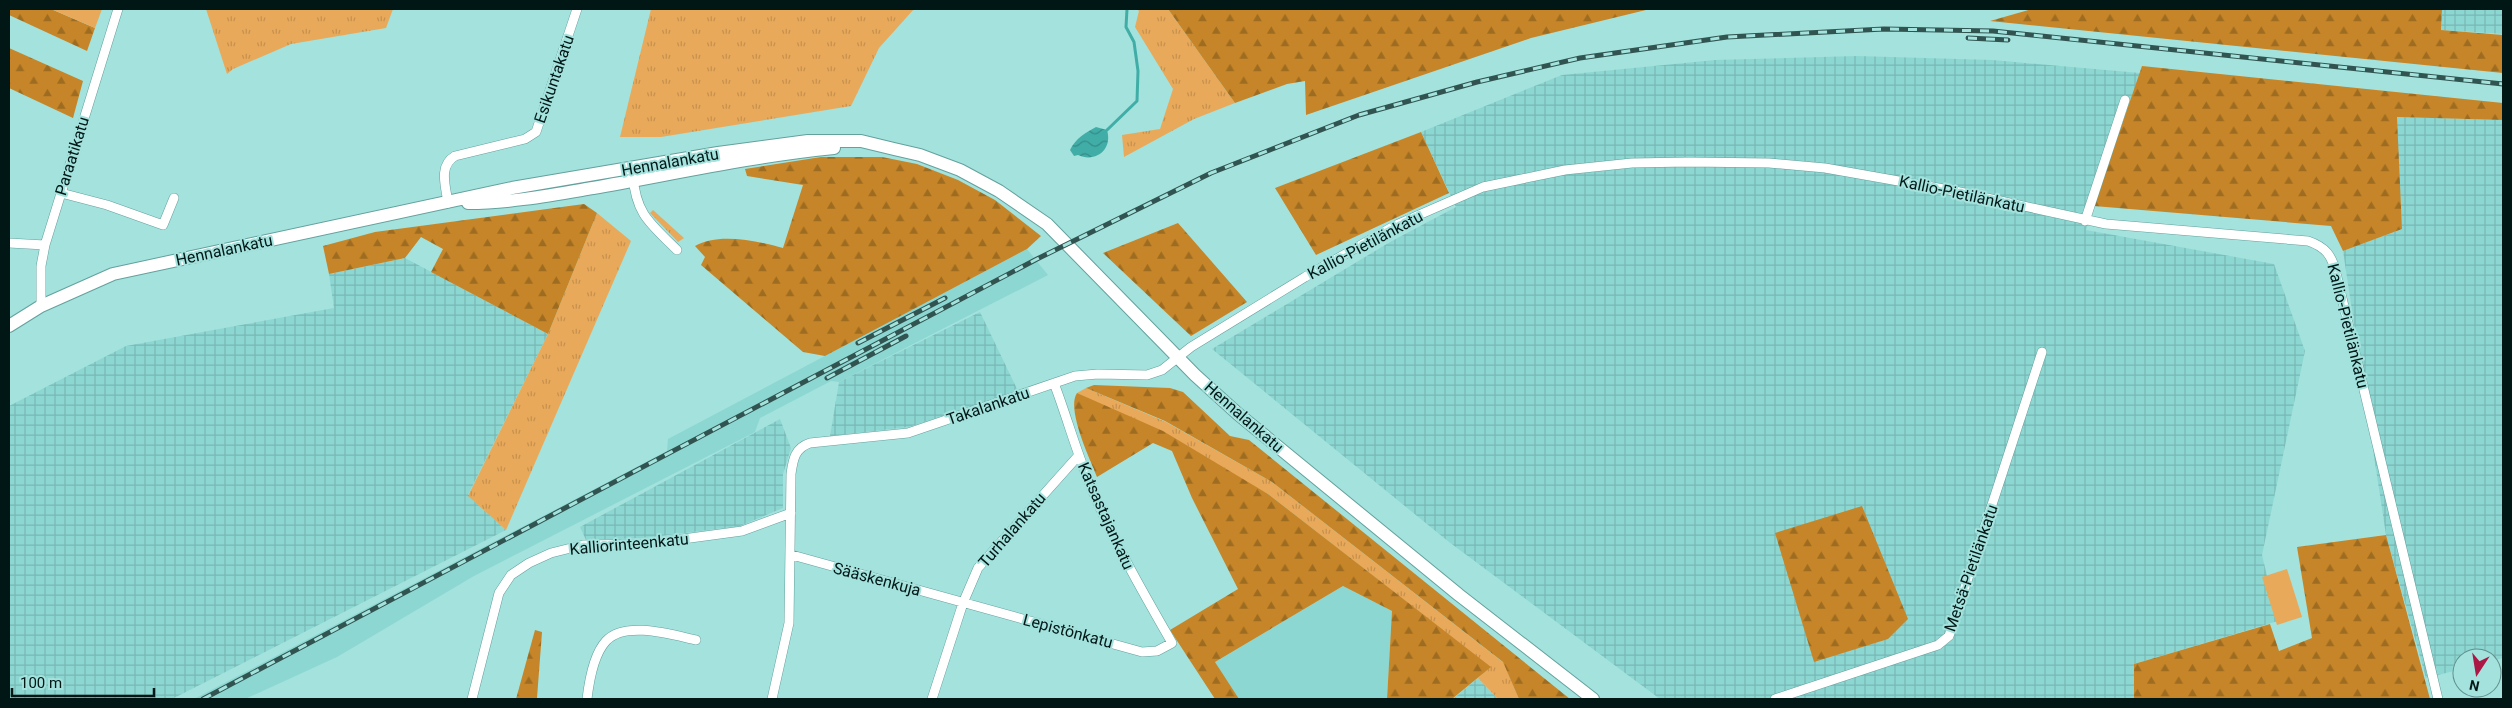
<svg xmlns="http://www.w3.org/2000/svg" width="2512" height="708" font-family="Roboto,sans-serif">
	<defs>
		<pattern id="industrial-grid" width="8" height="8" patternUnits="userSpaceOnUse" patternTransform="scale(1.25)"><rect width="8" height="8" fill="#8dd7d2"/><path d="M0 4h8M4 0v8" fill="none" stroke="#78b8b4"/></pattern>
		<pattern id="grass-tufts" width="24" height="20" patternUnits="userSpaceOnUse" patternTransform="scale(1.25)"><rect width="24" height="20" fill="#e9a95a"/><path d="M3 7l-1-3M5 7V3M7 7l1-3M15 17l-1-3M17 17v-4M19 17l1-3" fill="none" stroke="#c6914e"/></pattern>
		<pattern id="forest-firs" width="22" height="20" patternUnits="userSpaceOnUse" patternTransform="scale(1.25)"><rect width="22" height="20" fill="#c68528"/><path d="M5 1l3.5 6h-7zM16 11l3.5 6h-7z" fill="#9e6c21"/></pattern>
		<pattern id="water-waves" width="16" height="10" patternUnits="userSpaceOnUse" patternTransform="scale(1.25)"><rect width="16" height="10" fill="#41ada7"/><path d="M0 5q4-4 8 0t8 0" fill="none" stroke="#348c87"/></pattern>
	</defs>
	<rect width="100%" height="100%" fill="#a3e2dd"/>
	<path fill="#8dd7d2" d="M1027,249L1048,275L839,382L831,381L760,418L755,432L474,576L337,657L245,699H194L667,451L668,439Z
		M1343,586L1392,611L1387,699H1237L1215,662Z"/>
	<path fill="url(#industrial-grid)" d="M2442,9H2503V34L2441,30Z
		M1857,56L1992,60L2140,73L2086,230L2274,264L2305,351L2262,555L2278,621L2134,664V699H1660L1449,542L1212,349L1390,242L1456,207L1421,132L1562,75L1715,60Z
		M2396,117L2503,120V658L2492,661V658H2462V669L2426,678L2386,535L2343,251L2402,229Z
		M405,258L548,334L468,495L506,530L172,699H9V406L126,346L334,308L329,274Z
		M980,312L1018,391L909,427L830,436L839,382Z
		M780,419L791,448L783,474V508L740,526L645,538L586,540L580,527Z
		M1478,678L1498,699H1453Z"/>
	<path fill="url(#grass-tufts)" d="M206,9H393L386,28L291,44L233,69L227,74Z
		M651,9H914L879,48L851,106L661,137H620Z
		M1137,9H1168L1235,103L1194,119L1124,157L1122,135L1160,129L1173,89L1135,27L1139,11Z
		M653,210L684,238L678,242L650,213Z
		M597,213L631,241L506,530L468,496L548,334Z
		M1086,388L1166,422L1272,482L1504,663L1519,699H1498L1478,678L1490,667L1268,494L1077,393Z"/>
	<path fill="url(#forest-firs)" d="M9,9H51L95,28L87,51L9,15Z
		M1168,9H1671L1646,10L1531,38L1306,115L1305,81L1287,84L1235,103Z
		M2032,9H2442L2441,30L2503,35V73L1990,21Z
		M9,48L83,81L73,118L9,88Z
		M2142,66L2503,103V120L2397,117L2402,229L2343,251L2331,226L2094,206Z
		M1421,132L1449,193L1316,255L1275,188Z
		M821,157H882L917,164L958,180L995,200L1041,236L1027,249L825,356L803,352L701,265L705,257L695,246C718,232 758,241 783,248L803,185L747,176L745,169Z
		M584,204L597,213L548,334L431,272L443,249L421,237L405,258L329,274L323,246L375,232Z
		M1178,223L1247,302L1191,336L1103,253Z
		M1094,385L1170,388L1183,392L1230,436L1249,440L1570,699H1519L1503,662L1272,482L1165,421L1086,388Z
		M1077,393L1163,431L1268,494L1491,667L1452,699H1387L1392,611L1343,586L1215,662L1239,699H1215L1170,630L1238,589L1192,498L1172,451L1153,443L1097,477C1090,459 1066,409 1077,393Z
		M1862,506L1908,619L1888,639L1814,662L1775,533Z
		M2386,535L2430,699H2134V664L2270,624L2279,651L2312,638L2297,547Z
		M535,630L542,632L537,698L549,699H516Z"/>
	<path fill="#e9a95a" d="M51,9H102L95,28Z
		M2287,569L2302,617L2277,625L2262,577Z"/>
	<path fill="url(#water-waves)" d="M1096,127L1107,130C1113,150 1095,163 1078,155L1074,156L1070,150C1076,138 1085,133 1096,127Z"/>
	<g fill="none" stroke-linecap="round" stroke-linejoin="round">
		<path stroke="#41ada7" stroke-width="3" d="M1107,130L1137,101L1138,71L1134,42L1126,27L1127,9"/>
		<g stroke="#63a19d" stroke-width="10">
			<path id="street" d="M633,176C636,215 651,224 677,250
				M61,193L107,205L163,225L174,198
				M448,203C446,187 438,166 455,156L525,139L536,132L577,9
				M2085,221L2125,100
				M9,243L45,245
				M41,306V266L45,245L118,9
				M792,555L1142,652L1157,651L1172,643C1144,594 1116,546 1094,494C1078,458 1068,420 1054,383
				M472,699L499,593L511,575L529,563L551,553L583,545L646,544L742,531L791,513
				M587,699C589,682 594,654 606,641C625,620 673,635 696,640
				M772,699L789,623L791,474C793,459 795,448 810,443L908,433L1075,376L1098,374L1147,375L1162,370L1191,347L1305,277L1396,225L1483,187L1565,170L1632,163L1689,162L1769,163L1825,168L1955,191L2106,224L2308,241C2326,247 2332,256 2336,273L2438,699
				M932,699L963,603L978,568L1079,455
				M1775,699L1938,645L1949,636L2042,352"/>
		</g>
		<g stroke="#63a19d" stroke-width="14">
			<path id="secondary" d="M468,203C510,203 552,195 593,188C673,174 753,156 834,148
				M9,326L41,306L113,274L512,188L718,153L808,141H861L894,149L920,155L960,170L999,191L1047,224L1195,375L1238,414L1459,595L1593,699"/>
		</g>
		<use href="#street" stroke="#fff" stroke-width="9"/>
		<use href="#secondary" stroke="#fff" stroke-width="12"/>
		<g stroke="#315451" stroke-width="5">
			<path id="rail" d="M1968,38L2008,40
				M858,343L945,298
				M827,378L906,336
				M203,699L1037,259L1211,173L1359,115L1477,82L1580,58L1727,37L1884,29L1993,31L2503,84"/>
		</g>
		<use href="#rail" stroke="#a3e2dd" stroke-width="3" stroke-dasharray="9" stroke-linecap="butt"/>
	</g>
	<g text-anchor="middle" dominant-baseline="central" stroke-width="4" stroke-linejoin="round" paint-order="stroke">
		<g font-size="16" fill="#001716" stroke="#a3e2dd">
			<text transform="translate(554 79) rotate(-71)">Esikuntakatu</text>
			<text transform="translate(72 156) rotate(-73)">Paraatikatu</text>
			<text transform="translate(670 162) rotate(-10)">Hennalankatu</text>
			<text transform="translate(1962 194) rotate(12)">Kallio-Pietilänkatu</text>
			<text transform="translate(1365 245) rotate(-28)">Kallio-Pietilänkatu</text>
			<text transform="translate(224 250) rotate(-12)">Hennalankatu</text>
			<text transform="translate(2348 326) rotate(76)">Kallio-Pietilänkatu</text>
			<text transform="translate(988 406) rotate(-19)">Takalankatu</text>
			<text transform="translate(1244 417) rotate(41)">Hennalankatu</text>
			<text transform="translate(1106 516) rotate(66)">Katsastajankatu</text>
			<text transform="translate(1012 530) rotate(-49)">Turhalankatu</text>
			<text transform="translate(629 544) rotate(-5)">Kalliorinteenkatu</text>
			<text transform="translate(1971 568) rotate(-71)">Metsä-Pietilänkatu</text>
			<text transform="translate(877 579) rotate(15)">Sääskenkuja</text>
			<text transform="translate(1068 631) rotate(15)">Lepistönkatu</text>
		</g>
	</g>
	<rect width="2512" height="708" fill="none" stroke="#001716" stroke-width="20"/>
	<g transform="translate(2477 673) rotate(192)"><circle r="24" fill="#a3e2dd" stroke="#62918d"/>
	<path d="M0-4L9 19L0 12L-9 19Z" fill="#ac1846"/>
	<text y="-8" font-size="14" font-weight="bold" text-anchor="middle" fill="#001716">N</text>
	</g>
	<path d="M12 688v8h142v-8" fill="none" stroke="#001716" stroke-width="2.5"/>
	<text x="20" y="688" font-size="15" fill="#001716" stroke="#a3e2dd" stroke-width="4" paint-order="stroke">100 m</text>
</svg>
